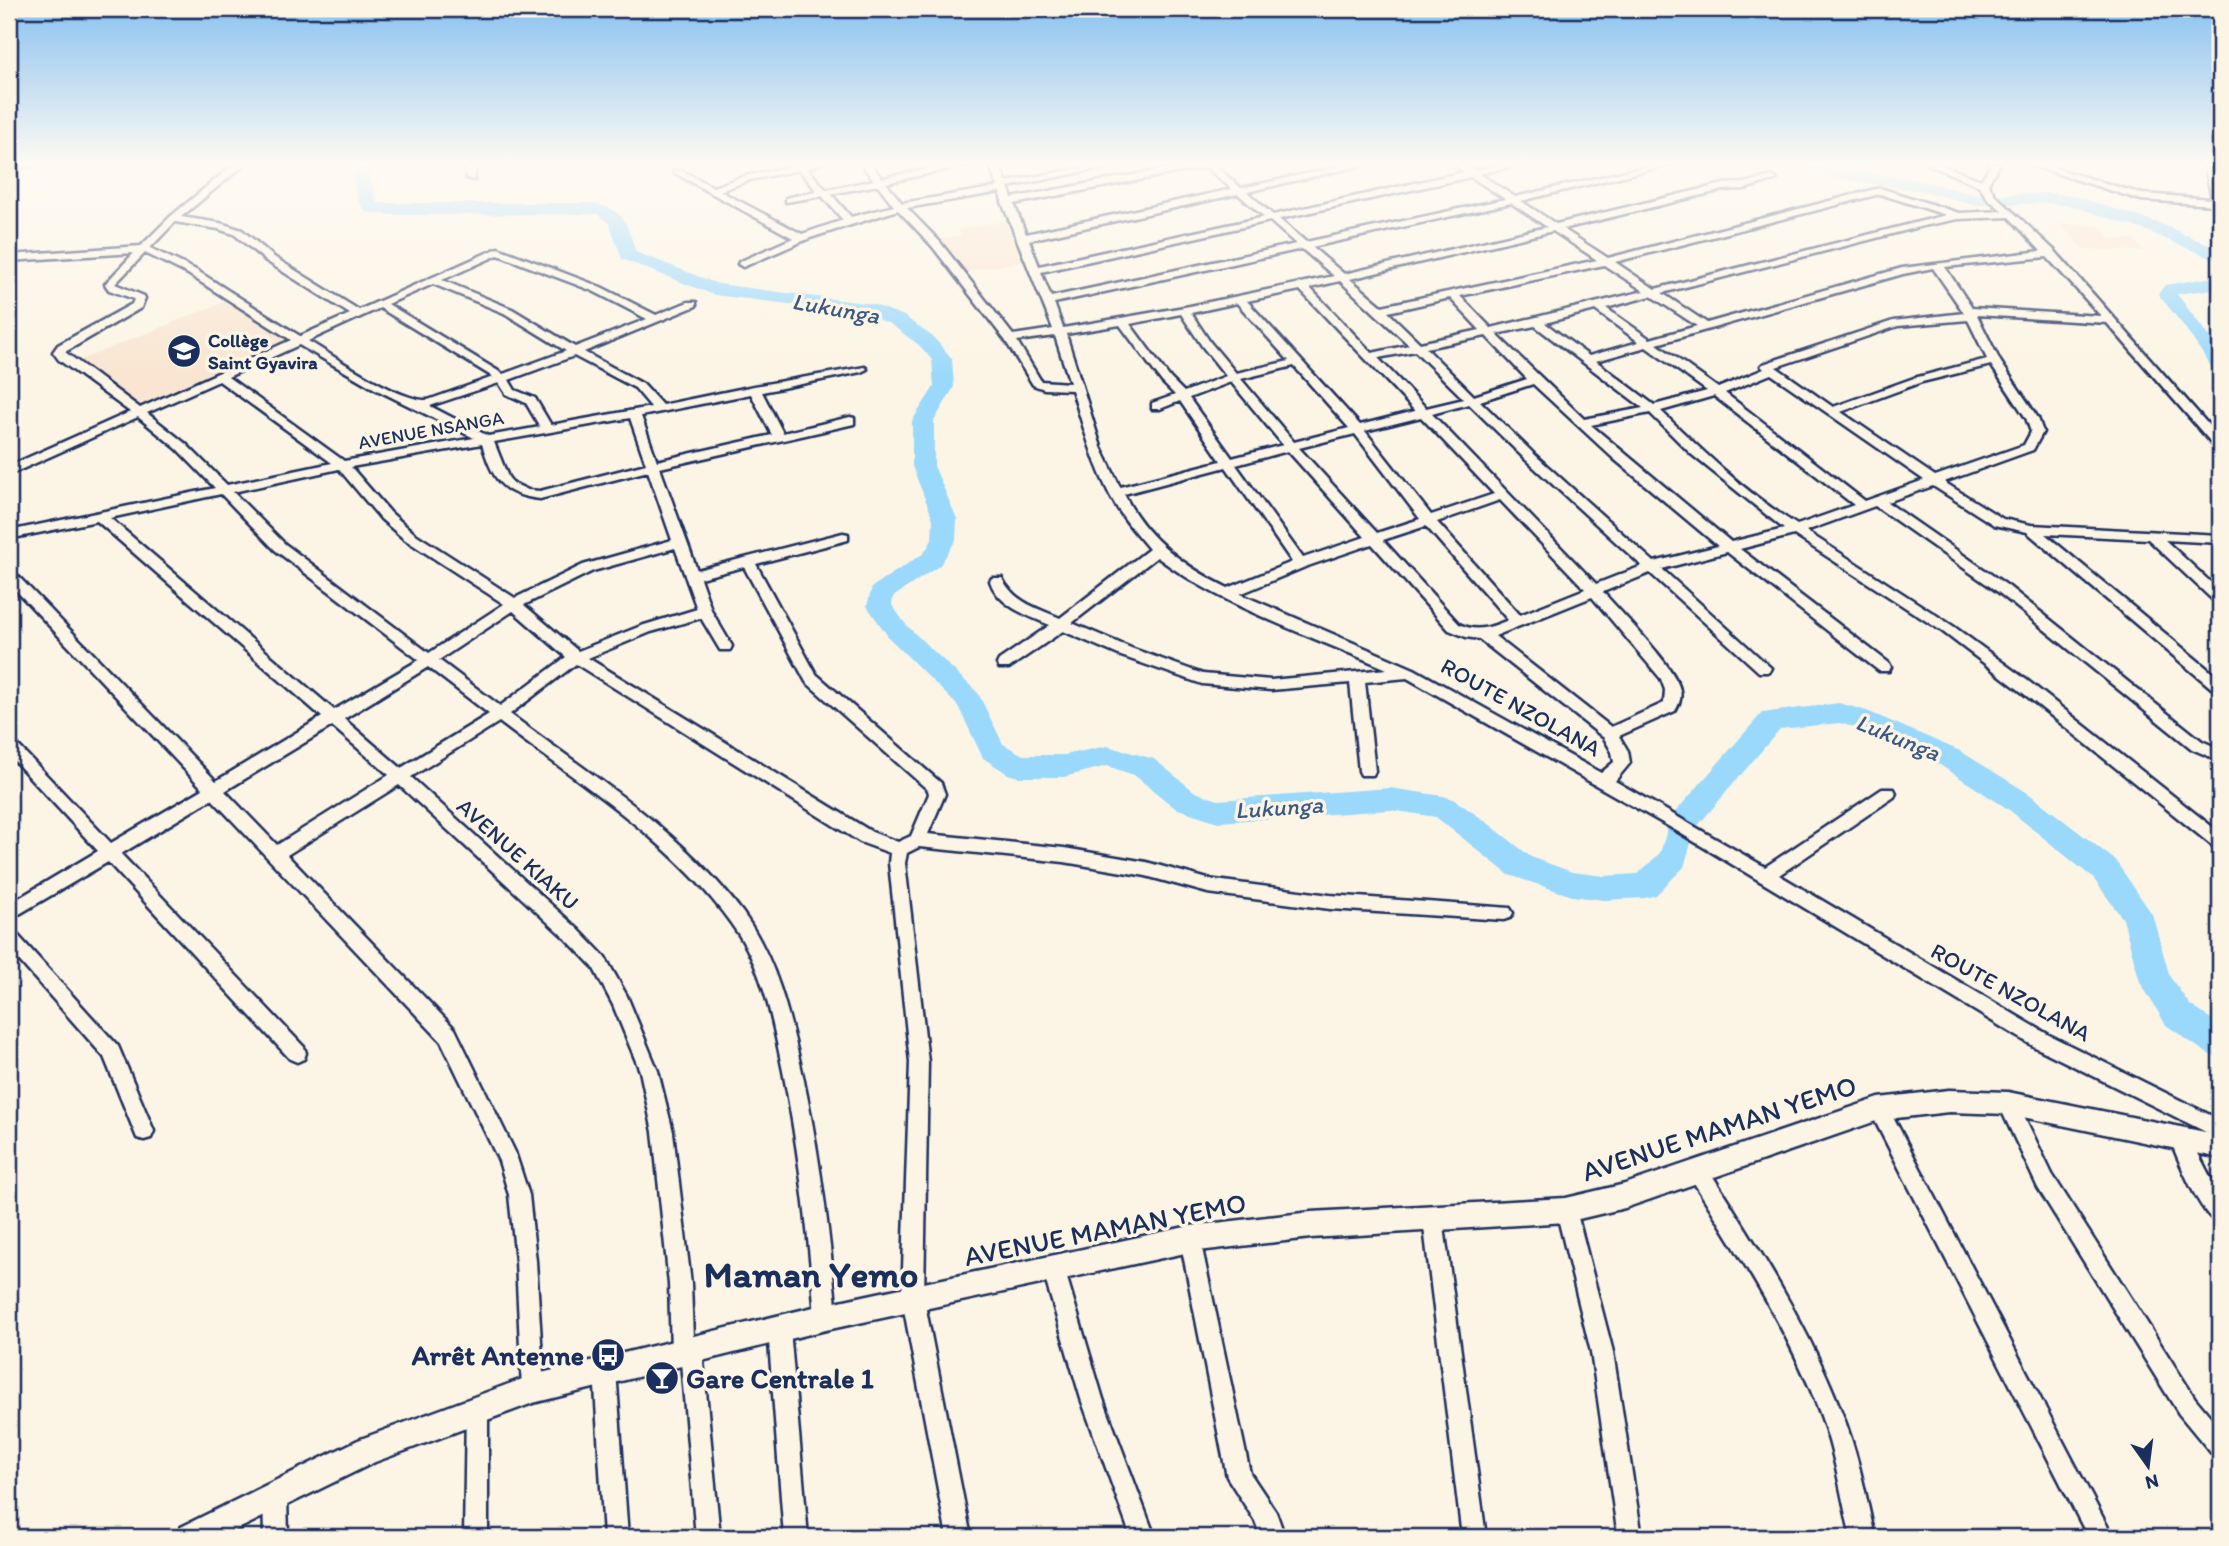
<svg xmlns="http://www.w3.org/2000/svg" width="2229" height="1546" font-family="Itim,sans-serif">
	<rect width="100%" height="100%" fill="#fcf5e5"/>
	<filter id="ink" filterUnits="userSpaceOnUse"><feTurbulence type="fractalNoise" baseFrequency=".0143" numOctaves="2"/><feDisplacementMap in="SourceGraphic" scale="14" xChannelSelector="R" yChannelSelector="G"/><feConvolveMatrix kernelMatrix="1 2 1 2 8 2 1 2 1" color-interpolation-filters="sRGB"/></filter>
	<g filter="url(#ink)">
		<path fill="#f9e5d1" d="M1007,220L1027,261L958,273L937,239L961,235L958,229Z
			M2059,223L2098,225L2112,239H2133L2144,251L2083,249Z
			M229,300L290,341L142,408L75,362Z"/>
		<g fill="none" stroke-linecap="round" stroke-linejoin="round">
			<path fill="#9ad8fc" fill-rule="evenodd" d="M351,164H367L377,203H589C624,208 626,221 636,252L718,284L872,304L904,316L933,337L949,355L952,359L954,387L934,421V466L957,519L956,540L940,565L893,597L892,605L907,626L978,693L1003,744L1023,755H1064L1107,746L1154,759L1195,792L1218,800L1390,788L1443,796L1453,799L1484,820L1531,857L1572,872L1604,876L1638,874L1660,853L1671,817L1762,713L1839,703L1867,711L1960,751L2028,793L2115,860L2152,914L2170,977L2190,1005L2220,1025V1058L2208,1054L2166,1025L2140,982L2123,919L2093,878L2008,809L1940,765L1858,728L1839,723L1780,729L1695,829L1684,867L1656,895L1645,898L1604,900L1572,896L1509,875L1436,817L1390,810L1218,822L1175,808L1134,775L1107,766L1064,777H1018L1008,774L983,758L958,706L889,638L867,606L872,587L924,553L932,540L933,519L912,466V421L934,387L932,360L919,345L890,324L862,313L714,295L622,259L609,223L597,214L392,215L366,212L357,200Z
				M1797,164H1821L1922,181L1977,195L2048,193L2074,196L2159,223L2220,250V262L2147,231L2072,206L2048,203L1977,205L1922,191L1828,177L1799,167Z
				M2220,276V288L2177,294L2220,351V371L2213,369L2183,325L2158,294L2165,285Z"/>
			<g stroke="#1b2f5e" stroke-width="5">
				<path id="minor" d="M40,164L9,171V165Z
					M234,164H245L181,217L220,223L242,230L274,257L359,310L498,248L601,287L656,315L688,302H696V306L584,352L643,384L662,405L754,386L865,367L867,369L861,372L762,392L783,433L850,417L854,418V424L660,468L697,570L843,533L848,534V540L756,564L816,674L941,783L945,794L928,834L1064,848L1146,862L1208,879L1330,895L1510,908L1513,913L1510,918L1504,920L1330,909L1208,893L1146,876L1064,862L919,847L907,853L905,863L928,1062L924,1299L971,1537H947L902,1299L910,1062L889,863L890,853L860,842L576,664L510,714C591,775 682,831 743,913C778,962 790,1018 803,1076C820,1155 830,1236 837,1317L834,1325L826,1328L818,1325L815,1317C809,1234 799,1152 783,1071C773,1024 765,976 739,935C682,847 582,785 499,722L411,777L578,929L605,957L627,996L658,1071L673,1132L691,1284L693,1339L699,1341L702,1349L720,1537H696L681,1362L674,1359L671,1351L669,1284L653,1132L640,1071L613,1005L593,967L566,939L399,785L287,855L455,1029L515,1152L529,1195L536,1261L544,1389L541,1397L533,1400L525,1397L522,1389L516,1261L509,1195L499,1161L441,1041L212,799L121,854L304,1047L306,1053L304,1059L297,1062L290,1059L108,862L9,920V904L98,851L9,755V739L14,741L111,843L203,789L9,583V571L14,572L216,781L322,717L97,521L9,539V531L215,488L177,449L138,417L9,475V466L130,412L59,360L53,352L58,345L132,304L134,299L109,290L105,284L134,253L9,261V255L141,246L170,217ZM175,222L218,229L234,234L266,261L350,314L300,336L196,270L150,248ZM145,253L188,274L291,340L140,408L65,352L141,308L145,298L144,296L115,284ZM498,255L593,291L647,319L575,347L512,309L442,280ZM433,284L504,313L566,351L503,374L388,304ZM380,308L493,377L428,400C400,402 334,356 308,341ZM299,345L375,389L474,438L344,461L228,377ZM574,356L635,388L651,407L551,425L535,398L515,390L509,380ZM219,381L332,463L227,485L186,444L147,413ZM499,383L506,394L526,403L540,427L488,436L430,406ZM751,394L772,435L657,461L641,416ZM630,418L646,464L540,491L528,490L513,483L508,477L494,442ZM482,444C493,479 501,495 540,499L648,471L672,540L583,565L515,598L414,533L391,513L351,467ZM339,469L381,519L404,539L504,604L429,653L285,544L233,492ZM221,494L275,550L419,660L334,710L110,518ZM675,548L697,609L641,626L578,651L524,605L593,571ZM744,567L806,682L928,790L929,794L911,836L898,842L872,832L588,658L651,632L701,618L720,650H730L732,646L712,612L700,578ZM513,611L566,657L500,706L439,660ZM428,667L489,714L401,768L344,719ZM332,726L389,775L277,845L225,791Z
					M466,164H476L474,180L466,178Z
					M802,164H820L807,168L826,190L874,180L861,164H871L882,178L954,164H972L886,183L902,203L998,187L989,164H999L1006,182L1102,164H1122L1008,187L1012,198L1191,164H1213L1241,188L1351,164H1368L1247,192L1273,215L1464,172L1453,164H1464L1474,170L1503,164H1520L1480,174L1515,197L1656,164H1672L1521,201L1556,224L1723,184L1744,183L1772,176L1777,179L1744,189L1723,190L1563,229L1608,258L1880,188L1959,213L2003,211L1988,199L1979,186L1927,164H1940L1981,180L1990,166L1988,164H1999L1988,184L1995,195L2055,251L2220,438V449L2216,448L2107,323L1977,315L2000,361L2038,418L2043,432L2033,450L1944,482L2003,519L2031,525L2220,535V543L2165,540L2220,591V604L2215,602L2148,539L2045,534L2220,679V692L2215,691L2027,532L1994,525L1933,486L1887,502L2008,586L2202,741L2220,749V761L2192,749L1998,592L1875,506L1806,531L1953,626L2028,681L2220,833V849L2214,847L2018,689L1943,632L1794,535L1740,549L1889,663L1891,667L1889,671H1879L1727,552L1662,569L1771,668L1769,672H1759L1650,573L1603,592C1620,612 1676,667 1680,690C1682,698 1679,704 1675,711L1619,736L1628,751L1630,763L1615,781L1765,867L1882,789H1894L1896,793L1894,797L1779,875L2049,1035L2220,1120V1139L2035,1047L1675,830L1407,678L1365,682L1375,771L1373,775H1361L1359,771L1350,683L1271,690L1202,684L1121,656L1063,631L1009,668H999L997,664L999,660L1050,625C1028,616 998,606 990,581L992,578H1002C1014,602 1036,608 1060,618L1149,549C1140,538 1130,527 1122,515C1099,483 1084,429 1072,390L1044,389L1033,385L1005,340L932,246L898,210L810,238L743,267L738,264L739,262L793,238L673,172L681,170L713,187L745,176ZM1206,167L1232,189L1026,234L1014,204ZM799,170L817,191L786,198V202L822,196L843,220L802,234L720,191L750,180ZM1471,177L1505,199L1306,242L1279,219ZM878,185L894,206L851,217L831,194ZM1000,192L1002,202L1053,329L1013,335L940,242L907,208ZM1238,194L1264,217L1039,266L1029,240ZM1880,194L1946,215L1655,289L1615,262ZM1511,203L1547,227L1344,274L1312,247ZM2009,217L2041,251L1902,268L1707,323L1662,293L1923,226L1958,219ZM1270,221L1296,244L1051,297L1041,272ZM1553,231L1597,260L1382,306L1350,279ZM1302,249L1334,276L1190,306L1063,328L1054,303ZM2047,257L2101,316L1972,308L1945,267ZM1604,265L1644,291L1491,328L1460,296ZM1933,268L1964,313L1893,321L1763,364L1761,366L1764,369L1718,388L1657,344L1903,274ZM1340,281L1409,345L1372,353L1310,288ZM1300,290L1415,411L1360,425L1247,301ZM1651,296L1697,326L1650,339L1606,308ZM1450,298L1480,330L1420,343L1388,312ZM1237,303L1289,361L1236,373L1210,342L1191,313ZM1595,310L1639,342L1589,356L1545,323ZM1181,314L1202,346L1226,376L1184,392L1170,378L1130,324ZM1968,320L1987,359L1914,378L1833,407L1776,367L1898,326ZM1120,325L1162,382L1175,395L1152,403V409H1160L1180,401L1221,461L1120,487L1101,447L1066,334ZM1535,326L1643,408L1584,419L1496,334ZM1055,336L1070,383L1041,381L1017,341ZM1486,336L1527,379L1474,396L1426,348ZM1646,347L1707,391L1654,405L1596,361ZM1415,351L1464,399L1426,408L1378,358ZM1991,365L2026,418L2031,432L2024,445L1935,476L1841,412L1922,382ZM1294,366L1349,428L1294,442L1241,379ZM1771,374L1924,480L1865,501L1725,393ZM1231,382L1283,445L1232,458L1189,398ZM1533,384L1614,459L1718,546L1654,562L1534,454L1480,401ZM1714,396L1854,505L1797,525C1747,494 1703,452 1661,411ZM1469,404L1526,460L1642,566L1596,584L1432,414ZM1650,413L1691,454L1784,529L1731,542L1591,425ZM1421,417L1494,494L1431,515L1365,431ZM1355,434L1420,519L1377,533L1299,448ZM1288,451L1365,537L1303,558L1236,465ZM1226,467L1292,562L1228,588C1184,566 1146,539 1124,494ZM1500,500L1585,589L1520,615L1437,522ZM1426,526L1508,620C1491,627 1477,633 1459,624L1383,540ZM1372,544L1449,630L1466,637L1479,639L1604,738L1612,752L1614,762L1601,773L1414,669L1240,594L1305,567ZM1157,557C1223,607 1311,636 1387,669L1271,680L1203,674L1131,648L1072,623ZM1592,597L1661,679L1665,690L1664,703L1611,727L1495,636Z
					M2027,164H2041L2142,194L2212,199L2204,164H2214L2220,189V202L2214,205L2141,200Z
					M9,930L15,932L118,1046L154,1131L151,1138L144,1140L137,1138L104,1057L9,949Z
					M2008,1094L2015,1097L2052,1174L2195,1398L2220,1428V1457L2212,1454L2179,1414L2038,1188L1998,1103L2001,1097Z
					M1879,1100L1886,1103L2113,1537H2088L1872,1115L1869,1109L1872,1103Z
					M2179,1128L2186,1130L2220,1196V1224C2200,1217 2178,1158 2169,1137L2172,1130Z
					M1698,1161L1705,1164C1756,1244 1808,1324 1842,1413C1858,1453 1866,1496 1875,1537H1851C1841,1496 1835,1453 1820,1413C1788,1329 1738,1253 1691,1178L1688,1171L1691,1164Z
					M1566,1200L1573,1203L1576,1210L1613,1352L1642,1537H1618L1591,1352L1556,1210L1559,1203Z
					M1433,1209L1440,1212L1443,1219L1486,1537H1462L1423,1219L1426,1212Z
					M1190,1229L1197,1232L1200,1239L1250,1473L1276,1512L1285,1537H1261L1255,1521L1227,1477L1180,1239L1183,1232Z
					M1053,1257L1060,1261L1064,1268L1103,1399L1155,1537H1131L1081,1399L1042,1268L1046,1261Z
					M779,1318L787,1321L790,1329L808,1537H784L768,1329L771,1321Z
					M605,1359L613,1362L616,1370L628,1537H604L594,1370L597,1362Z
					M477,1397L485,1400L488,1408V1537H464L466,1408L469,1400Z
					M275,1482L283,1486L287,1494L288,1537H264L263,1494L267,1486Z"/>
			</g>
			<g stroke="#1b2f5e" stroke-width="5">
				<path id="tertiary" d="M1949,1090L2008,1092L2220,1135V1158L2008,1114L1949,1112L1879,1120L1625,1208L1566,1222L1311,1238L1190,1252L826,1330L533,1403L375,1462L222,1537H176L181,1527L358,1440L533,1375L826,1304L1190,1226L1311,1212L1566,1198L1625,1184L1879,1098Z"/>
			</g>
			<use href="#minor" fill="#fcf5e5" fill-rule="evenodd"/>
			<use href="#tertiary" fill="#fcf5e5" fill-rule="evenodd"/>
		</g>
	</g>
	<linearGradient id="sky" x2="0" y2="1"><stop stop-color="#89c2f0"/><stop offset="0.43" stop-color="#fefaf3"/><stop offset="1" stop-color="#fefaf3" stop-opacity="0"/></linearGradient>
	<rect width="2229" height="380" fill="url(#sky)"/>
	<defs>
		<g id="school-disc" transform="scale(1.75)"><circle r="9.5" fill="#1b2f5e" stroke="#fcf5e5"/><path d="M0-5L7-2L0 1L-7-2ZM-4 1L0 2.5L4 1V4Q0 6-4 4Z" fill="#fff"/></g>
		<g id="bus-disc" transform="scale(1.75)"><circle r="9.5" fill="#1b2f5e" stroke="#fcf5e5"/><path d="M-5-6H5V4H4V6H2V4H-2V6H-4V4H-5ZM-3.5-4V0h7V-4ZM-3.5 1.2v1.5H-2V1.2ZM2 1.2v1.5H3.5V1.2Z" fill="#fff"/></g>
		<g id="bar-disc" transform="scale(1.75)"><circle r="9.5" fill="#1b2f5e" stroke="#fcf5e5"/><path d="M-6-5H6L.8 .8V4.5H3.5V6h-7V4.5H-.8V.8Z" fill="#fff"/></g>
	</defs>
	<g fill-rule="evenodd">
		<use href="#school-disc" x="184" y="351"/>
		<use href="#bus-disc" x="608" y="1355"/>
		<use href="#bar-disc" x="662" y="1378"/>
	</g>
	<g text-anchor="middle" dominant-baseline="central" stroke-width="7" stroke-linejoin="round" paint-order="stroke">
		<g font-size="19" font-weight="bold" fill="#1b2f5e" stroke="#fcf5e5" text-anchor="start">
			<text x="208" y="340">Collège<tspan x="208" dy="22">Saint Gyavira</tspan></text>
		</g>
		<g font-size="19" fill="#1b2f5e" stroke="#fcf5e5">
			<text transform="translate(431 430) rotate(-10)">AVENUE NSANGA</text>
		</g>
		<g font-size="23" fill="#1b2f5e" stroke="#fcf5e5">
			<text transform="translate(1521 707) rotate(29)">ROUTE NZOLANA</text>
			<text transform="translate(518 854) rotate(42)">AVENUE KIAKU</text>
			<text transform="translate(2011 992) rotate(29)">ROUTE NZOLANA</text>
		</g>
		<g font-size="24" font-style="italic" fill="#3b5986" stroke="#fcf5e5">
			<text transform="translate(836 308) rotate(10)">Lukunga</text>
			<text transform="translate(1898 737) rotate(22)">Lukunga</text>
			<text transform="translate(1279 807) rotate(-4)">Lukunga</text>
		</g>
		<g font-size="28" fill="#1b2f5e" stroke="#fcf5e5">
			<text transform="translate(1719 1128) rotate(-18)">AVENUE MAMAN YEMO</text>
			<text transform="translate(1105 1229) rotate(-11)">AVENUE MAMAN YEMO</text>
		</g>
		<g font-size="28" font-weight="bold" fill="#1b2f5e" stroke="#fcf5e5" text-anchor="end">
			<text x="584" y="1355">Arrêt Antenne</text>
			<text x="686" y="1378" text-anchor="start">Gare Centrale 1</text>
		</g>
		<g font-size="37" font-weight="bold" fill="#1b2f5e" stroke="#fcf5e5">
			<text x="811" y="1274">Maman Yemo</text>
		</g>
	</g>
	<rect width="2229" height="1546" fill="none" stroke="#fcf5e5" stroke-width="35"/>
	<rect x="18" y="18" width="2194" height="1511" fill="none" stroke="#1b2f5e" stroke-width="2.5" filter="url(#ink)"/>
	<g transform="translate(2148 1466) rotate(166)" stroke="#fcf5e5" stroke-width="5" paint-order="stroke">
	<path d="M0-5L12 26L0 18L-12 26Z" fill="#1b2f5e"/>
	<text y="-10" font-size="19" font-weight="bold" text-anchor="middle" fill="#1b2f5e">N</text>
	</g>
</svg>
